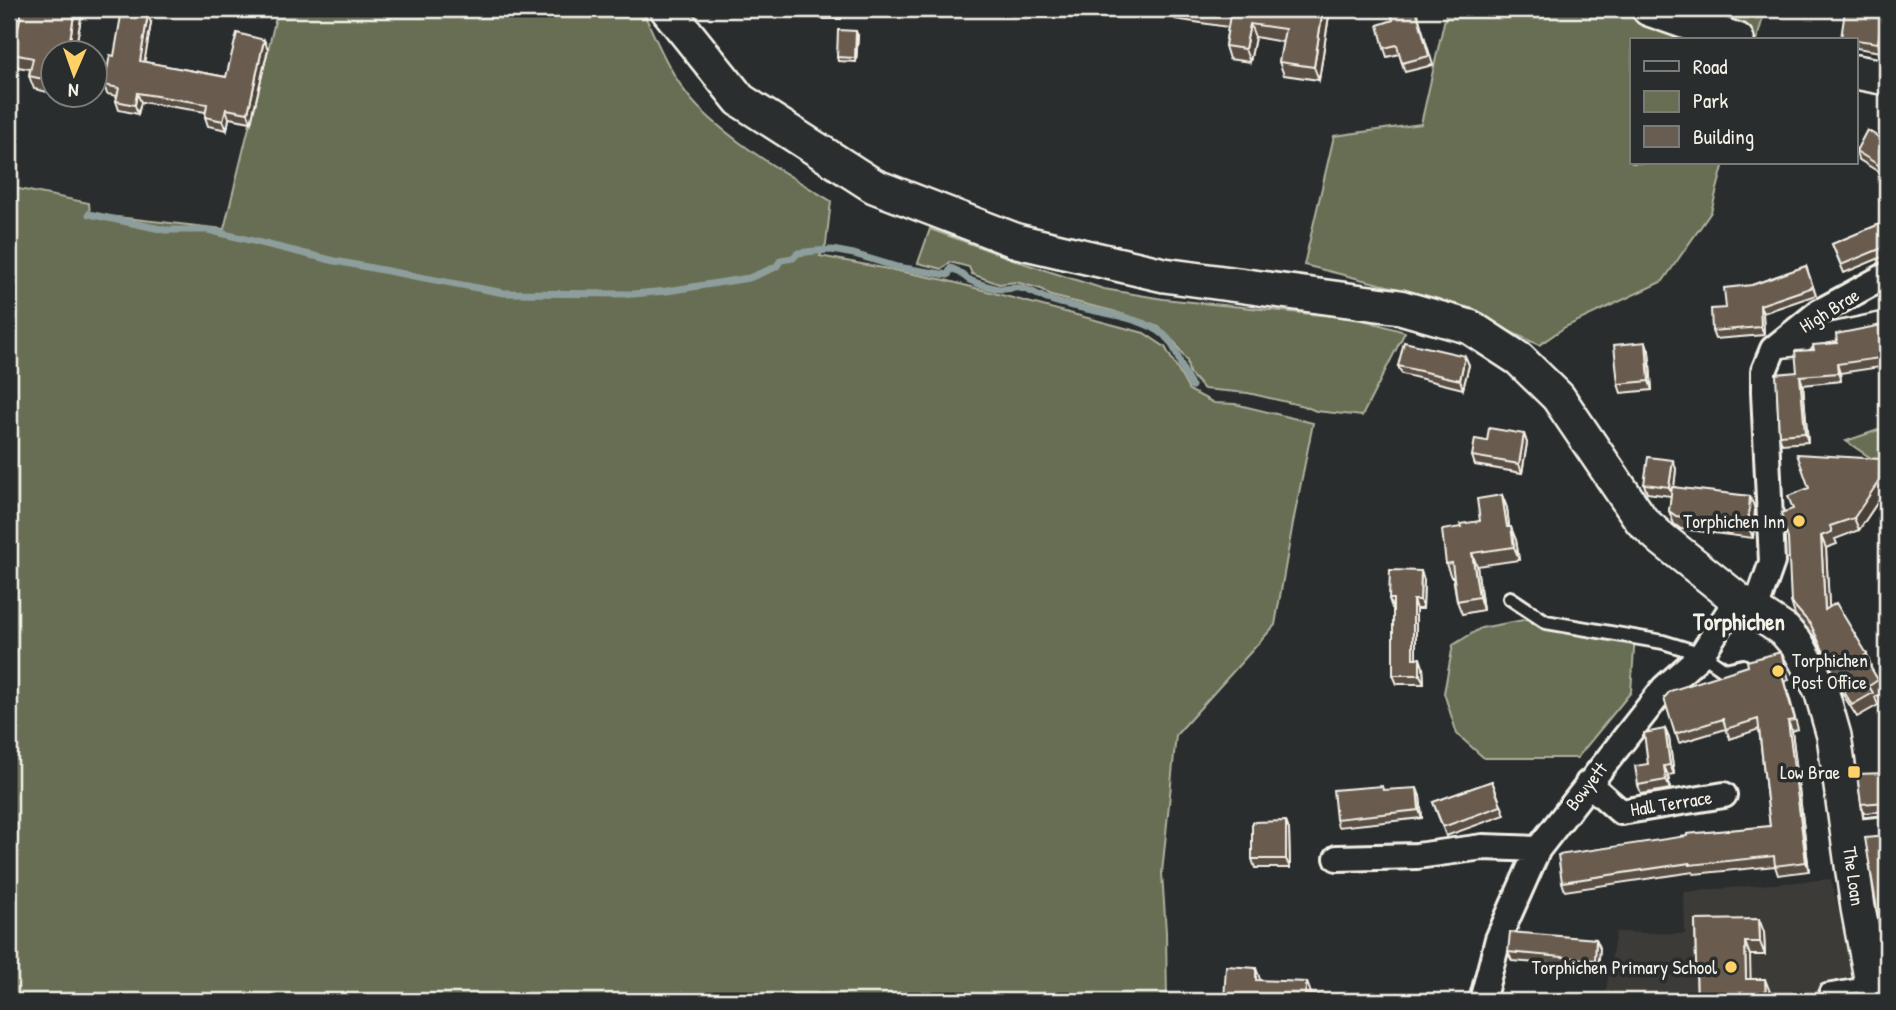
<svg xmlns="http://www.w3.org/2000/svg" width="1896" height="1010" font-family="'Patrick Hand',sans-serif">
	<rect width="100%" height="100%" fill="#2a2d2e"/>
	<filter id="ink" filterUnits="userSpaceOnUse"><feTurbulence type="fractalNoise" baseFrequency=".0143" numOctaves="2"/><feDisplacementMap in="SourceGraphic" scale="14" xChannelSelector="R" yChannelSelector="G"/><feConvolveMatrix kernelMatrix="1 2 1 2 8 2 1 2 1" color-interpolation-filters="sRGB"/></filter>
	<g filter="url(#ink)">
		<path fill="#3d3b38" d="M1831,879L1859,999L1604,1001L1616,932L1685,934L1684,892Z"/>
		<path fill="#676e53" stroke="#aeb09e" stroke-width="2" d="M278,9H642C656,40 674,83 698,107C737,146 785,173 831,201L826,244L820,256L945,280L1144,333L1165,347L1189,390L1214,403L1235,404L1313,423L1293,523L1275,625L1176,735L1162,873L1166,932L1167,1001H9V187L89,203L90,214L224,229Z
			M1447,9H1765L1757,40H1632V163H1724L1711,212L1663,281L1565,327L1539,345L1439,299L1304,265L1334,136L1421,124Z
			M930,229L1026,264L1104,289L1163,299L1360,319L1405,332L1362,416L1316,411L1304,406L1248,393L1204,389L1189,373L1187,361L1176,344L1159,327L1113,311L1051,296L1041,289L1016,282L999,284L972,274L969,267L950,262L942,269L918,263Z
			M1887,427V469L1846,441Z
			M1539,617L1635,635L1631,692L1577,758H1484L1457,734L1444,693L1453,645L1481,628Z"/>
		<g fill="none" stroke-linecap="round" stroke-linejoin="round">
			<path stroke="#8d9e9c" stroke-width="7" d="M89,214L165,230H208L335,261L504,293L633,294L667,291L749,278L776,267L781,260L793,258L798,253L815,251L832,250L854,254L897,267L948,275L951,268C960,271 961,274 968,279C974,283 986,286 994,288C1002,291 1012,287 1020,288C1032,290 1040,297 1050,300C1081,311 1140,314 1164,335C1180,349 1179,371 1192,386"/>
			<g stroke="#f4f1e8" stroke-width="18">
				<path id="service" d="M1510,598L1546,622L1663,642L1702,654L1725,670L1743,666
					M1826,991L1872,983"/>
			</g>
			<g stroke="#f4f1e8" stroke-width="23">
				<path id="pedestrian" d="M1773,349L1798,346L1810,337L1887,321"/>
			</g>
			<g stroke="#f4f1e8" stroke-width="30">
				<path id="minor" d="M1751,609L1760,596L1772,562L1764,392V371L1773,349L1819,312L1887,275
					M1588,783L1621,812L1724,795
					M1848,833L1887,829
					M1337,858L1417,856L1483,847L1538,849
					M1482,1001L1498,939L1538,849L1664,688L1702,654L1737,599"/>
			</g>
			<g stroke="#f4f1e8" stroke-width="38">
				<path id="secondary" d="M667,9L740,100L874,186L1017,241L1164,275L1400,307L1470,327L1519,359L1558,397L1642,521L1662,539L1737,599L1785,631L1798,646L1821,690L1834,736L1858,908L1872,983L1879,1001
					M1649,9L1737,40
					M1856,72L1887,78"/>
			</g>
			<use href="#service" stroke="#2a2d2e" stroke-width="12"/>
			<use href="#pedestrian" stroke="#2a2d2e" stroke-width="18"/>
			<use href="#minor" stroke="#2a2d2e" stroke-width="24"/>
			<use href="#secondary" stroke="#2a2d2e" stroke-width="33"/>
		</g>
		<path fill="#5a4f45" stroke="#f4f1e8" stroke-width="2" d="M22,9H80L82,12L75,52H52V93L34,89L29,76L30,69L18,67L13,54Z
			M841,9V19H821L818,11Z
			M1172,9H1330L1319,80L1284,75L1279,62L1283,42L1255,37L1250,62L1229,59L1225,46L1228,27L1175,19Z
			M1416,9L1433,65L1405,72L1399,54L1387,57L1384,48L1393,20Z
			M151,23L144,62L226,77L264,40L268,49L251,122L229,118L227,130L208,126L205,117L206,112L141,102L138,114L119,110L116,101L117,96L107,94L104,85L114,56Z
			M1885,24L1881,52L1856,48V40H1842L1841,38Z
			M858,36L856,62L838,61L837,57Z
			M1887,142V192L1882,189L1879,180L1882,174L1858,159L1856,152V149Z
			M1887,221V255L1844,273L1832,244Z
			M1806,266L1816,295L1763,313L1764,335L1715,339L1712,331L1726,308L1752,285Z
			M1887,324V366L1840,373L1841,381L1803,385L1808,442L1782,444L1779,435L1797,372L1814,350L1837,343Z
			M1649,351L1652,390L1621,393L1618,384Z
			M1465,356L1469,365L1463,389L1402,374L1398,366Z
			M1524,434L1527,443L1522,473L1475,465L1472,456L1487,441Z
			M1880,459L1884,472L1883,494L1859,530L1835,539L1837,544L1826,548L1829,608L1867,654L1871,666L1870,667L1878,680L1883,693L1875,697L1878,705L1857,717L1842,693L1815,637L1795,615L1791,602L1809,488Z
			M1676,469L1674,487L1755,509L1753,538L1681,529L1674,524L1669,511L1671,496L1647,493L1644,484Z
			M1502,495L1507,508L1509,527L1516,540L1519,560L1477,566L1483,610L1462,614L1457,601L1453,577H1451L1446,564L1461,527L1480,521Z
			M1424,580L1423,609H1416V658L1423,667L1424,684H1397L1393,675V608H1392L1389,599Z
			M1784,661L1789,680L1785,681L1798,729L1792,731L1809,871L1778,875L1775,866L1694,874L1693,872L1565,891L1562,882L1770,826L1759,729L1730,739L1726,729L1679,743L1664,698Z
			M1887,727V811L1864,813L1861,804L1886,773Z
			M1665,729L1669,738L1674,774L1668,775L1670,789L1641,794L1638,785Z
			M1492,781L1505,815L1446,836L1433,802Z
			M1384,790L1420,796L1422,818L1338,827L1336,819Z
			M1289,830L1290,868H1255L1252,859Z
			M1695,920L1764,932L1765,955H1750V979L1770,992V1001H1697Z
			M1596,939L1600,948L1598,968L1512,961L1508,952Z"/>
		<path fill="#4a4038" stroke="#f4f1e8" stroke-width="2" d="M75,9H80L82,12L75,52H68Z
			M1323,9H1330L1319,80L1314,67Z
			M148,14L151,23L143,70L140,61Z
			M1882,16L1885,24L1881,52L1878,43Z
			M1250,24L1255,37L1250,62L1245,49Z
			M856,31L858,36L856,62L855,58Z
			M264,40L268,49L251,122L248,113Z
			M137,93L141,102L138,114L135,105Z
			M226,109L229,118L227,130L223,121Z
			M1760,305L1763,313L1764,335L1761,327Z
			M1646,342L1649,351L1652,390L1649,381Z
			M1465,356L1469,365L1463,389L1460,380Z
			M1837,364L1840,373L1841,381L1838,373Z
			M1800,376L1803,385L1808,442L1805,433Z
			M1524,434L1527,443L1522,473L1519,464Z
			M1880,459L1884,472L1883,494L1859,530L1854,518Z
			M1673,460L1676,469L1673,496L1669,487Z
			M1502,495L1507,508L1511,541L1507,527Z
			M1750,496L1755,509L1753,538L1748,525Z
			M1511,527L1516,540L1519,560L1514,547Z
			M1821,536L1826,548L1830,622L1825,610Z
			M1472,553L1477,566L1483,610L1479,597Z
			M1421,571L1424,580L1423,609L1420,600Z
			M1413,600L1416,609V667L1413,658Z
			M1420,658L1423,667L1424,684L1420,675Z
			M1788,721L1792,731L1809,871L1806,862Z
			M1665,729L1669,738L1674,774L1670,765Z
			M1664,766L1668,775L1670,789L1666,780Z
			M1417,788L1420,796L1422,818L1419,810Z
			M1286,821L1289,830L1290,868L1286,859Z
			M1759,919L1764,932L1765,955L1760,942Z
			M1596,939L1600,948L1598,968L1595,960Z
			M1745,942L1750,955L1751,992L1746,979Z
			M1256,968L1262,985L1256,980Z
			M1765,979L1770,992V1001H1766Z
			M1307,982L1313,999L1305,994Z"/>
		<path fill="#695c50" stroke="#f4f1e8" stroke-width="2" d="M22,9H75L68,52H52V81L29,76L33,58L13,54Z
			M818,9H838V11H818Z
			M1190,9H1323L1314,67L1279,62L1285,29L1250,24L1245,49L1225,46L1230,15Z
			M1406,9H1416L1429,56L1402,63L1397,45L1384,48L1378,25L1393,20L1391,13Z
			M122,10L148,14L140,61L226,77L237,33L264,40L248,113L226,109L223,121L205,117L207,104L137,93L135,105L116,101L119,88L104,85L110,55L114,56Z
			M1845,11L1882,16L1878,43L1841,38Z
			M838,30L856,31L855,58L837,57Z
			M1867,130L1887,142V185L1879,180L1885,169L1856,151Z
			M1887,221V246L1841,265L1832,244Z
			M1806,266L1813,287L1760,305L1761,327L1712,331L1711,309L1726,308L1724,288L1752,285Z
			M1887,324V357L1837,364L1838,373L1800,376L1805,433L1779,435L1776,374L1797,372L1795,351L1814,350L1813,345L1837,343L1836,334Z
			M1404,342L1465,356L1460,380L1398,366Z
			M1646,342L1649,381L1618,384L1614,345Z
			M1489,428L1524,434L1519,464L1472,456L1475,439L1487,441Z
			M1797,454L1880,459L1879,481L1854,518L1830,526L1832,532L1821,536L1825,610L1836,603L1867,654L1864,656L1878,680L1869,686L1873,693L1852,705L1837,680L1811,625L1791,602L1788,539L1781,513L1793,509L1788,496L1809,488Z
			M1648,457L1673,460L1669,487L1644,484Z
			M1672,487L1750,496L1748,525L1676,516L1669,511Z
			M1502,495L1507,527H1511L1514,547L1472,553L1479,597L1457,601L1452,563L1446,564L1442,530L1461,527L1460,524L1480,521L1477,499Z
			M1390,570L1421,571L1420,600H1413V658H1420V675H1393V599H1389Z
			M1781,652L1786,671L1781,672L1795,720L1788,721L1806,862L1775,866L1774,856L1690,865V863L1562,882L1558,855L1687,836V834L1770,826L1758,719L1726,729L1723,719L1675,734L1664,698L1670,691L1748,666L1747,661Z
			M1887,727V802L1861,804L1857,774L1886,773L1880,728Z
			M1665,729L1670,765L1664,766L1666,780L1638,785L1635,766L1648,764L1644,733Z
			M1492,781L1501,806L1443,827L1433,802Z
			M1382,786L1383,790L1417,788L1419,810L1336,819L1333,790Z
			M1286,821V859H1252V822Z
			M1887,836V962H1886L1865,838Z
			M1759,919L1760,942H1745L1746,979H1765L1766,1001H1697L1695,920Z
			M1510,932L1596,939L1595,960L1508,952Z
			M1226,966L1256,968V980L1307,982L1305,994L1333,995L1332,1001H1224Z"/>
	</g>
	<g fill="#ffd166" stroke="#2a2d2e" stroke-width="2.5">
		<circle cx="1799" cy="521" r="7"/>
		<circle cx="1778" cy="671" r="7"/>
		<rect x="1847" y="765" width="14" height="14" rx="3.5"/>
		<circle cx="1731" cy="967" r="7"/>
	</g>
	<g text-anchor="middle" dominant-baseline="central" stroke-width="7" stroke-linejoin="round" paint-order="stroke">
		<g font-size="19" fill="#f4f1e8" stroke="#2a2d2e">
			<text transform="translate(1829 310) rotate(-32)">High Brae</text>
			<text transform="translate(1586 786) rotate(-52)">Bowyett</text>
			<text transform="translate(1671 803) rotate(-9)">Hall Terrace</text>
			<text transform="translate(1854 876) rotate(82)">The Loan</text>
		</g>
		<g font-size="19" fill="#f4f1e8" stroke="#2a2d2e" text-anchor="end">
			<text x="1785" y="521">Torphichen Inn</text>
			<text x="1792" y="660" text-anchor="start">Torphichen<tspan x="1792" dy="22">Post Office</tspan></text>
			<text x="1840" y="772">Low Brae</text>
			<text x="1717" y="967">Torphichen Primary School</text>
		</g>
		<g font-size="23" font-weight="bold" fill="#f4f1e8" stroke="#2a2d2e">
			<text x="1739" y="621">Torphichen</text>
		</g>
	</g>
	<rect width="1896" height="1010" fill="none" stroke="#2a2d2e" stroke-width="35"/>
	<rect x="18" y="18" width="1861" height="975" fill="none" stroke="#f4f1e8" stroke-width="2.5" filter="url(#ink)"/>
	<rect x="1630" y="38" width="228" height="126" fill="#2a2d2e" stroke="#7b7b78" stroke-width="2"/>
	<rect x="1644" y="61" width="35" height="10" fill="#2a2d2e" stroke="#7b7b78" stroke-width="2"/>
	<text x="1693" y="74" font-size="21" fill="#f4f1e8">Road</text>
	<rect x="1644" y="91" width="35" height="21" fill="#676e53" stroke="#7b7b78" stroke-width="2"/>
	<text x="1693" y="108" font-size="21" fill="#f4f1e8">Park</text>
	<rect x="1644" y="126" width="35" height="21" fill="#695c50" stroke="#7b7b78" stroke-width="2"/>
	<text x="1693" y="144" font-size="21" fill="#f4f1e8">Building</text>
	<g transform="translate(74 74) rotate(182)"><circle r="33" fill="#2a2d2e" stroke="#7b7b78" stroke-width="2"/>
	<path d="M0-5L12 26L0 18L-12 26Z" fill="#ffd166"/>
	<text y="-10" font-size="19" font-weight="bold" text-anchor="middle" fill="#f4f1e8">N</text>
	</g>
</svg>
